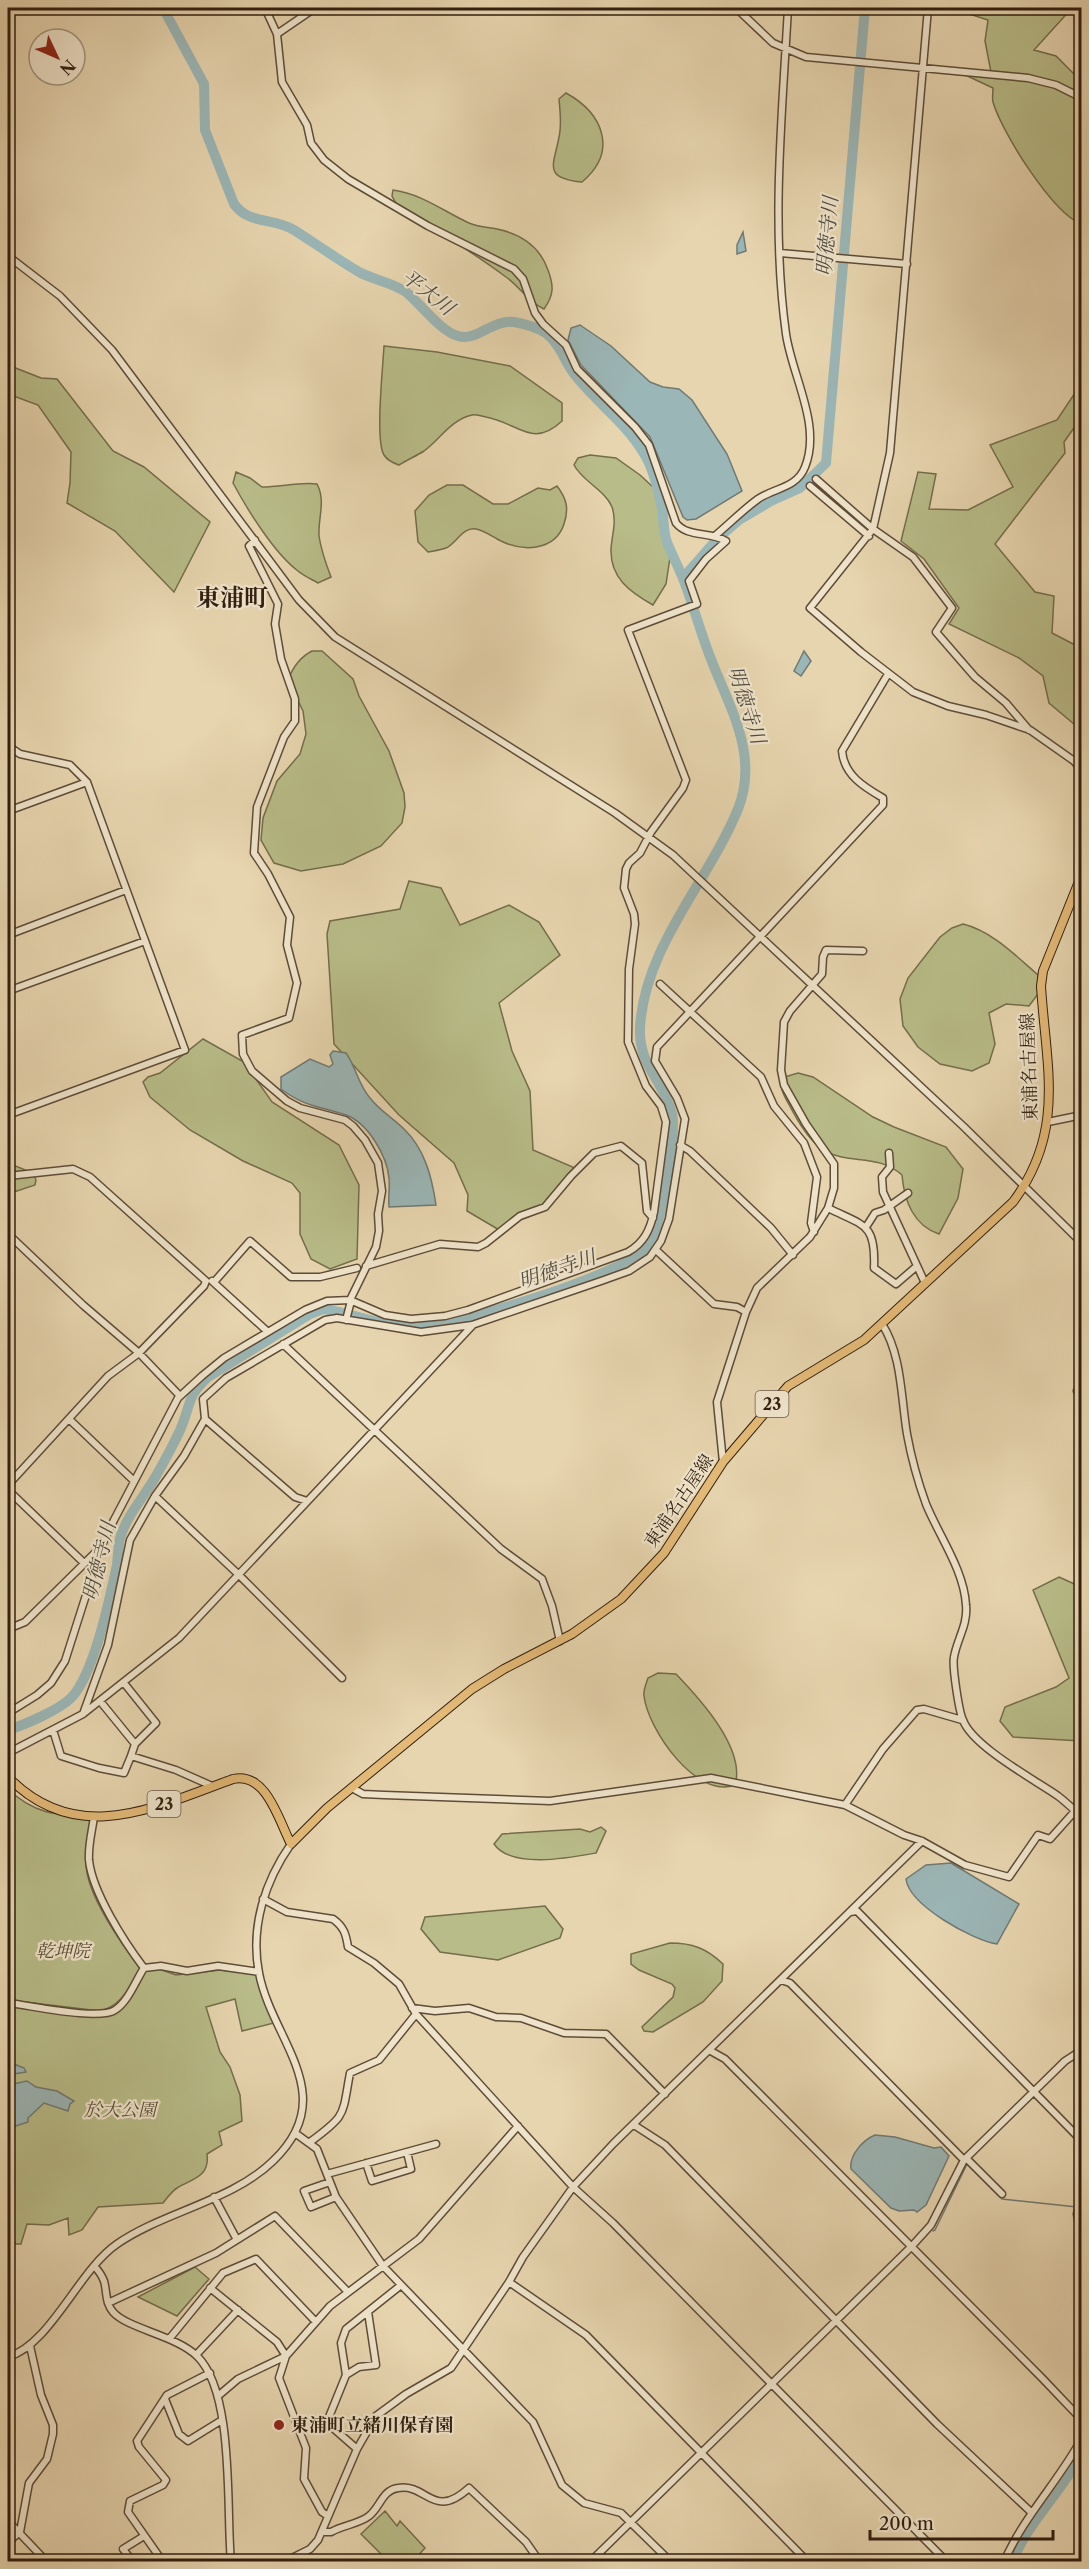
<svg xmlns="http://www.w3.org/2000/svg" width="1089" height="2569" font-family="'Libre Caslon Text','Noto Serif JP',serif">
	<rect width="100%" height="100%" fill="#e7d5af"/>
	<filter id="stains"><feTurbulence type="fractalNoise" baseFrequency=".00333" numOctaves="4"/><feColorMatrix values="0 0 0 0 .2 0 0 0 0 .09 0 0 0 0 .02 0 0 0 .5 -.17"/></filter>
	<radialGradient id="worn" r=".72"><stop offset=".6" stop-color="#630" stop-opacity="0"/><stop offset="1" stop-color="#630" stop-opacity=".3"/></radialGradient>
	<path fill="#b8bc88" stroke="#746d4c" stroke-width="1.5" d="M964,8H1072L1034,50L1056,56L1081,81V224C1052,212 1002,133 993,102C992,98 993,93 993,88L961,73L991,72L985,41L988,20L963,12Z
		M566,93C604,114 618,152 582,182C542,178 554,165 559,137C562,124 560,111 559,99Z
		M393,190C422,194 443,211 469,223C478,227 488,227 497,229C521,234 540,247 548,270C554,286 554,295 544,309C528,302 520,287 506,277C471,251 434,228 397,205L392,196Z
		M384,346L437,352L510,366L562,403V421C532,449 519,423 486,417C482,416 476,414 472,415C452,419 439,440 424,451C416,456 407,460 399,465C393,463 387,460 384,455C375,441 383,366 384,346Z
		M8,365L41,378L57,379L113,451L144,467L210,522L174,592L115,531L67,503L70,483L71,452L38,405L8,394Z
		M1081,384V418L1064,442L1065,453L995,544L1035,592L1054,596L1052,633L1081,648V730L1049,703L1043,676L1019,658L949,624L959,608L924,559L901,541L918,472L936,474L929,509L968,510L1013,487L990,445L1057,420Z
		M590,455L616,458L640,475L655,489L666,518L671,551L666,584L653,605C630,592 610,578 611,549C612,534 617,522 612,507C605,490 582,481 574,465L578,458Z
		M236,472L250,478L262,487C281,487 298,482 317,484C326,501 318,517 319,536C321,550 326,564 331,577L318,583C311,579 304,576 298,571C274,553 247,509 233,483Z
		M447,485H463L493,504H508L538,488L550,490L557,486C567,499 569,509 564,524C555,551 523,552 501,541C494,538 484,530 476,529C462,527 457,543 446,548C441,550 433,551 428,552L418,542L415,511L429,495Z
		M312,651H322L353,679L359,696L389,751L404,793L405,807L402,823L381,846L343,864L301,871L274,863L261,840L263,818L277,781L300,754L306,734L303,711L288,680C293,667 300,657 312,651Z
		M409,881L441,888L460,925L509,905L539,922L560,955L499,1003L512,1051L530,1091L533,1150L575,1168L543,1211L513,1223L501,1231L467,1211L468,1195L454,1163L399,1115L334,1044L327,934L330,921L400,909Z
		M963,924C992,931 1016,956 1038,975V994L1029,1006L1006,1004L989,1013L995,1044L989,1063L972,1071L940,1064L918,1047L903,1026L900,999L908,978L940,937L952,928Z
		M203,1039L244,1062L272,1102L339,1145L359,1185L357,1259L330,1269L311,1259L300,1234V1193L292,1183L243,1161L190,1130L150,1097L143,1082L148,1077L160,1073Z
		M798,1073L813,1077L873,1117L894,1127L946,1147L963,1169L958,1198L939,1234C914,1226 904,1201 902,1175C877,1153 850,1165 825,1151C811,1143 800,1125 793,1112C787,1100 779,1090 781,1078Z
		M8,1163L33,1173L36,1180L35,1185L8,1194Z
		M1059,1577L1081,1587V1741L1013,1737L1000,1721L1005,1707L1056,1687L1069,1678L1033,1590Z
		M658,1673L676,1674C700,1699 746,1749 735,1785C697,1800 648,1730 644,1696C643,1691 646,1684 648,1678Z
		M8,1789C35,1815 58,1815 94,1817C91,1832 86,1848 86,1863C86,1894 122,1945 141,1969C129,1987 122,2006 100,2011L8,2000Z
		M601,1827L606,1831L596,1853C569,1858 511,1869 494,1844L502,1834L580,1829L590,1832Z
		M545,1906L563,1929L560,1938L498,1960L440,1952L421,1929L425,1917Z
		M670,1943C692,1943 706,1948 723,1964L722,1981L703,2002L653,2032L644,2031L642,2027L673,1997L675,1988L672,1984L639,1970L631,1964V1954Z
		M159,1969L176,1975L220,1970L257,1974L274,2023L242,2031L235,1999L206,2007L220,2052L230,2067L240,2095L242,2121L219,2132L222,2145L207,2154C210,2177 192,2179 177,2188C172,2191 167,2198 163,2203L98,2207L82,2230L69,2235L68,2218L49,2225L27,2224L21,2244H16L8,2235V2005L100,2017L114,2013L145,1970Z
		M195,2267L209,2279L177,2316L138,2297Z
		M385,2511L397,2526L400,2521L425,2548L413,2561H388L361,2534Z"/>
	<path fill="#9bb6b6" stroke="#717974" stroke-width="1.5" d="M743,232L746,251L737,254V245Z
		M580,325L611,346L650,382L663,387L679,389L692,400L727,454L742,491L696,519L687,520L683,517L650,437L581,365L568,340L571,328Z
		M804,651L811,661L801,676L794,671Z
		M333,1051L346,1053C356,1067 358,1084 370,1098C380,1111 393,1118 404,1129C425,1149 432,1178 436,1205L389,1207C388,1197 390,1188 389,1178C387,1156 368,1123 346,1115C319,1106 305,1107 281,1089V1077L310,1059L329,1067L333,1064L330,1055Z
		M951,1863L1019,1904L997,1944C972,1940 909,1905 906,1879L926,1865Z
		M14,2064L24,2068L26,2072L8,2075V2068Z
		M27,2081L36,2087L57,2091L74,2101L70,2104L68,2111L44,2103L28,2118V2122L16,2126L8,2120V2085Z
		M875,2135L895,2137L934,2148L941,2147L949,2156L926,2205L917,2212L914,2210L899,2211L891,2208L851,2169C849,2155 863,2140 875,2135Z"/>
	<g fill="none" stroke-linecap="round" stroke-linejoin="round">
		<path stroke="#717974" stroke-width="1.5" d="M933,2231L935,2230L967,2164L1002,2199L1077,2207"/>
		<path stroke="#9bb6b6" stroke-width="10" d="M683,578L718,538L739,520L771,501L800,488L826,463L865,8
			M8,1730C24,1725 59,1710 71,1698C94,1675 110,1597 117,1565C118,1556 118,1547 120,1538C127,1515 144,1497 156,1476C165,1460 174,1444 181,1428C191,1404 187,1396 208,1377L310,1314L323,1309C351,1313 378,1325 407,1327C448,1329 622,1276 647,1247C661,1231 677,1134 672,1114C664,1081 638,1066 640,1027C645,946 708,882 738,809C760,754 728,705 709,654C700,630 693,605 684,581C679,568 672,555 667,542C663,531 664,520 662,508C658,490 653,467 643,452C625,422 596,402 575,375C564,361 561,345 546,333C537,327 525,324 514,322C492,319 477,342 458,336C440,331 421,304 406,292C391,282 374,280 359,272C337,259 316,244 294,230C273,217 249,225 234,204L205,130L204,84L163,8
			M1012,2562C1028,2522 1062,2492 1082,2453"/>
		<g stroke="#5e4c38" stroke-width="9">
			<path id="minor" d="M736,8L773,43L806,57L1028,78L1056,85L1082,98
				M928,8L890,453L873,529L810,608L861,652L913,692L948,706L986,715L1030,730L1074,761L1082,771
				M277,34L315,8
				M780,253L907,264
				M8,256L60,296L112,350L299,600L335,637L615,813L673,855L964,1127L1082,1243
				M816,479L873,529L913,557L952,608L936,632L975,677L1006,703L1029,730
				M810,486L869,536
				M716,535C730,523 743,510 758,499C774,488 797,488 805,467C822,425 792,376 786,334C771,225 782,117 788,8
				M255,540L249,546L278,604L275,624L281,659L295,699V721L284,737L257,807L254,853L268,874L290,917L287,945L297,983L289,1018L242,1035L243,1054L252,1071L287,1101L300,1108L345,1120L353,1126L365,1140L378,1163L382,1191L378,1214L379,1231L376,1247L350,1300
				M8,746L20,754L70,765L87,782L185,1050L8,1115
				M8,811L87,782
				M8,935L126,890
				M660,984L761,1077L774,1106L804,1143L817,1177L811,1223L814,1232
				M8,991L145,941
				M1048,1122L1082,1115
				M680,1145L690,1151L771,1228L793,1255
				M889,1153L890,1167L882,1177L883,1192L925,1283
				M8,1176L73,1169L90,1177L206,1281
				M828,1208C864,1226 876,1223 874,1268L896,1284L917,1266
				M866,1227L875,1213L884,1210L908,1193
				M8,1234L83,1305L139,1353L180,1396
				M656,1250L714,1304L737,1307L746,1312
				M366,1266L440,1244L478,1247L486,1243L520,1216L545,1207L571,1176L594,1153L621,1146L642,1163L647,1211L653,1218
				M212,1281L268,1332
				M215,1281L250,1241L291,1277H320L357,1268
				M346,1320L351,1301
				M882,1324C902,1355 901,1398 907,1434C911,1456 918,1482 926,1504C939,1536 964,1570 966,1605C968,1625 957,1639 954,1657C952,1666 959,1712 963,1720C972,1746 1035,1780 1058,1796C1066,1802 1074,1810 1082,1817
				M283,1344L501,1549L542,1579L552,1606L560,1641
				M1082,1381L1077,1391L1082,1400
				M69,1419L133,1480
				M723,1462L717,1402L746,1312L757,1288L810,1237L828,1208L834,1188V1164L806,1124L784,1085L781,1070L784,1022L790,1011L822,974L823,957L826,950L863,951
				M8,1485L108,1376L139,1353L204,1286L206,1281
				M8,1490L84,1563
				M155,1496L238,1574L342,1678
				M307,1501L295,1497L205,1419L203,1399L226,1378L325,1320L337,1318L421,1332L472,1325L601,1281L629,1271L650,1257L661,1241L669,1219L685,1119L677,1098L655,1061L657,1047L883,805V798C864,787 844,775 842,751L888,674
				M8,1629L25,1622L102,1546
				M124,1683L156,1723L135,1744L131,1756
				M100,1701L135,1744
				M8,1713L37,1695L51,1683L65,1661L102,1545L114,1520L178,1398L202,1376L224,1358L305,1310L327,1301L350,1300L385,1315L411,1319L445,1316L468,1310L628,1252C644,1243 650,1230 654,1212L666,1122L661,1106L646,1086L628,1042L629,969L635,924L634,914L624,888L626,869L629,863L640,853L651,832L683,788L686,780L628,630L697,604L689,581L706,559L726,541C710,531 688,538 676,523L649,445L635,427L577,369L566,345L543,324L535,313L523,279L514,269L428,226L348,179L324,160L311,143L307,125L282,82L277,34L265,8
				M83,1714L108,1645L130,1540L155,1496L184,1456L205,1419
				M53,1730L61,1756L99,1768L124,1773L131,1756L176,1770L212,1786
				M8,1753L83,1714L179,1638L472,1326
				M352,1788L363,1794L384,1795L550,1801L711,1778L845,1805L904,1835L922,1841L965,1865L1009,1877L1038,1835L1050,1839L1075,1811
				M845,1805L883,1749L917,1710L924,1709L962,1720
				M94,1817C92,1831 88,1846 89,1860C92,1892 125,1943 144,1968
				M263,1899L287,1912L333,1919C344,1927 346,1934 348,1947L374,1963L399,1984L416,2014L573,2187L613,2223L947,2562
				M850,1912L857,1911L1082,2141
				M781,1980L790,1983L964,2160
				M8,2003C29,2005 99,2021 115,2010C128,2002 136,1980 144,1968L161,1966L187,1971L218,1966L259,1972
				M412,2008L435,2011L469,2008L496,2017L521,2018L564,2033L606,2034L665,2094
				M709,2050L725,2059L1042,2378L1082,2420
				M634,2125L665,2145L937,2424L1032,2513
				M295,2133L317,2149L336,2197L383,2266L533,2422L562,2485L584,2503L621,2513L671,2562
				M310,2142C347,2115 342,2116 350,2073L379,2060L416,2014
				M967,2159L1002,2194
				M366,2163L372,2181L411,2169L407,2152
				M327,2174L436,2144
				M330,2182L304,2191L311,2207L336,2197
				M1082,2195L1077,2214L1082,2242
				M214,2197L236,2238
				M94,2266C98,2270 102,2276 104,2281C107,2291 105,2303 113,2312C128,2329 175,2335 197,2356C235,2393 226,2510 231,2562
				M509,2282L586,2335L808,2562
				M210,2288L277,2342L286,2356
				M108,2303L216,2253L275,2216L347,2291
				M170,2338L223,2273L256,2259L315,2321
				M196,2355L238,2310
				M8,2357C51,2344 78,2271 117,2244C163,2212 232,2201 273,2161C342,2095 272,2041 259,1973C250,1927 265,1881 291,1844
				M346,2375L359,2367L376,2365L368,2312
				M218,2396L238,2379L286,2356
				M165,2399L179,2434L188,2441L222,2420
				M357,2449L333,2428L329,2417L346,2375L341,2343L346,2329L400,2286
				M328,2516L322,2512L304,2479L306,2448L279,2378L286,2356L330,2306L419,2239L518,2126
				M8,2521L47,2562
				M20,2532L29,2483L47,2459L53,2434V2425L41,2395L30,2346
				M323,2532H331C343,2525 359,2524 369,2516C380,2508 382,2490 398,2488C427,2483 433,2521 469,2488L526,2542L540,2562
				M8,2542L20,2532
				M133,2562L123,2549L144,2536
				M163,2562L128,2512L130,2501L163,2485L166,2480L139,2447L137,2441L167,2395L210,2373
				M284,2562L310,2549L318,2540L357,2449L376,2416L406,2394L451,2368L509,2282L523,2257L573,2187L613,2144L922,1841
				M590,2562L912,2246L931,2225L964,2160L1065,2061L1082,2050
				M1004,2562C1023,2517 1059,2481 1082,2438"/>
		</g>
		<g stroke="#311e10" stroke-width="10">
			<path id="major" d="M8,1777C77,1848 155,1807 233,1779C266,1771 279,1821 291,1844L327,1808L472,1689L504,1669L572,1634L621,1599L664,1553L723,1462L788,1386L864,1340L1013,1202C1066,1131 1046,1067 1041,986L1043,971L1082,874"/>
		</g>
		<use href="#minor" stroke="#efe4cb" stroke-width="6"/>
		<use href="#major" stroke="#e4ba78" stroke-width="8"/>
	</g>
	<circle fill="#8f2418" stroke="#efe4cb" stroke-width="2" cx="279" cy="2425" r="6"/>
	<g text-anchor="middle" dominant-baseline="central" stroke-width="4.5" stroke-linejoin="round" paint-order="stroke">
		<g fill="#efe4cb" stroke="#6a5948" stroke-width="1.5">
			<rect x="755.5" y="1391" width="33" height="26" rx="4.5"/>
			<rect x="147.5" y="1791" width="33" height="26" rx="4.5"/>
		</g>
		<g font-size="16" font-weight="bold" fill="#311e10">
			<text x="772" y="1404">23</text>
			<text x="164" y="1804">23</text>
		</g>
		<g font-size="18" fill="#311e10" stroke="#efe4cb">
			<text transform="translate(1029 1067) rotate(-92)">東浦名古屋線</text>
			<text transform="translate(679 1501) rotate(-56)">東浦名古屋線</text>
		</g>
		<g font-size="18" font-style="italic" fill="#5a4d34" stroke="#efe4cb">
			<text x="63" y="1951">乾坤院</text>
			<text x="120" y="2110">於大公園</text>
		</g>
		<g font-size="18" font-weight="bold" fill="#311e10" stroke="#efe4cb" text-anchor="start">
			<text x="291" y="2425">東浦町立緒川保育園</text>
		</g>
		<g font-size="20" font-style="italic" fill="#514c42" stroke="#efe4cb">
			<text transform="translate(827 236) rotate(-85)">明徳寺川</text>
			<text transform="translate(428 292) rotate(38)">平大川</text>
			<text transform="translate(747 705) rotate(72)">明徳寺川</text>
			<text transform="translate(557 1269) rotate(-19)">明徳寺川</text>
			<text transform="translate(99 1561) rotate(-76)">明徳寺川</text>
		</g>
		<g font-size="24" font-weight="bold" fill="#311e10" stroke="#efe4cb">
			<text x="232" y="597">東浦町</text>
		</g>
	</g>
	<rect width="1089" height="2569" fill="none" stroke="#e7d5af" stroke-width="30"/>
	<rect x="9" y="9" width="1071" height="2551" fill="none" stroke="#311e10" stroke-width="3"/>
	<rect x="15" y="15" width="1059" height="2539" fill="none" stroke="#311e10" stroke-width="1.5"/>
	<g transform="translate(57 57) rotate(134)"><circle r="28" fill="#efe4cb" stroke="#a39580" stroke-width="1.5"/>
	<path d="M0-4.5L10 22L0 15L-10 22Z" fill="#8f2418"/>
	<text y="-9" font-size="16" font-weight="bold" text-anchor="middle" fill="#311e10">N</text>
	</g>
	<path d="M870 2530v9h183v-9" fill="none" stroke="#311e10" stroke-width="3"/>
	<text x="879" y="2530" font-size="18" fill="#311e10" stroke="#efe4cb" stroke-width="4.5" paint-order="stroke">200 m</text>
	<rect width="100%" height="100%" filter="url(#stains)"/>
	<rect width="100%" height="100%" fill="url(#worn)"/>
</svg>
